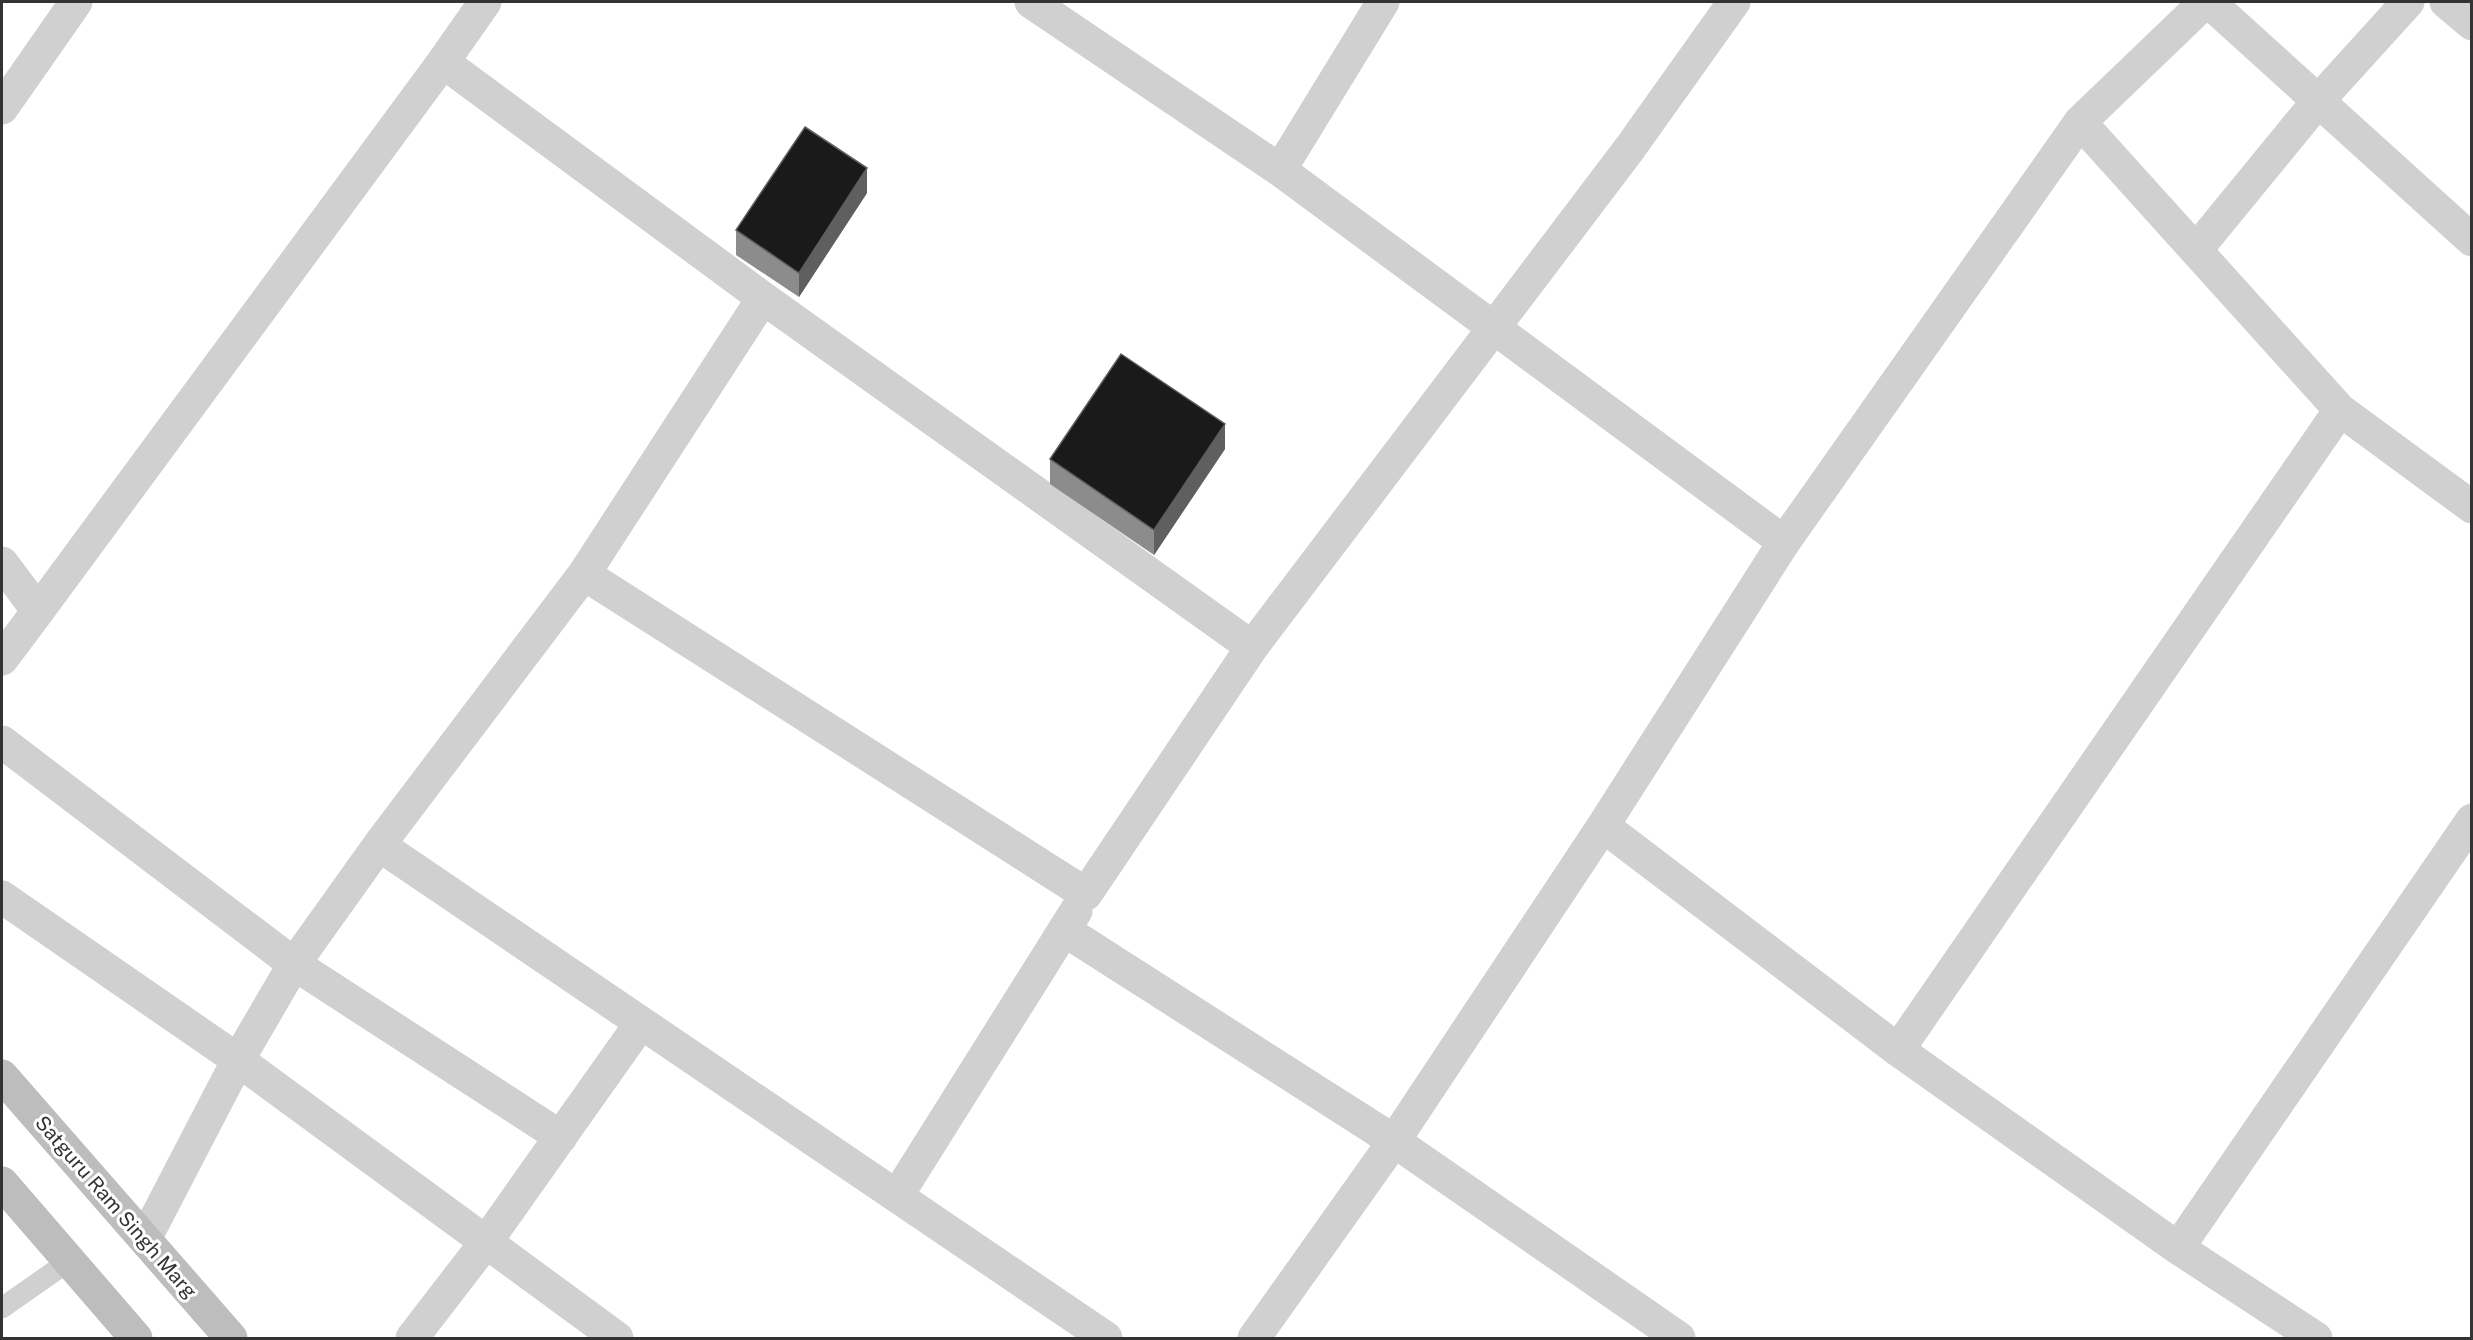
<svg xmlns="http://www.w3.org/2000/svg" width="2473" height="1340" font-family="'Public Sans',sans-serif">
	<rect width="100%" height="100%" fill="#fff"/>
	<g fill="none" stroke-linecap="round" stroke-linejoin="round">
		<path stroke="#d0d0d0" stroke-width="21" d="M2,1308L69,1261"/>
		<path stroke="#d0d0d0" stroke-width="33" d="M1031,2L1280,170L1383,2
			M2209,2L2472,240
			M2446,2L2472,24
			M443,62L763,298L1252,647
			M2,108L76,2
			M2080,122L2205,2
			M2196,250L2318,101L2408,2
			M2340,410L2472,507
			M2,563L38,611L443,62L485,2
			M584,574L763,298
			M2,659L38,611
			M2,742L294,964L379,845L584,574L1086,894L1252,647L1630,148L1734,2
			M1603,826L1898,1050L2340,410L2080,122L1784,542
			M379,845L1106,1338
			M2,897L238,1060L617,1338
			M1064,930L1394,1141L1679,1338
			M1898,1050L2178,1248L2316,1338
			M897,1196L1076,911
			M145,1239L238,1060L294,964L561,1137
			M2178,1248L2472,820
			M412,1338L486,1242L641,1023
			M1254,1338L1394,1141L1603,826L1784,542L1280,170"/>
		<path stroke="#bdbdbd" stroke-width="33" d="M2,1076L231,1338
			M2,1183L136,1338"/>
	</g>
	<path fill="#8c8c8c" d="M867,193L799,297L736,255V230Z
		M1225,449L1154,555L1050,484V459Z"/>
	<path fill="#5f5f5f" d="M867,168V193L799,297V273Z
		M1225,424V449L1154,555V530Z"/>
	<path fill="#1a1a1a" stroke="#5f5f5f" stroke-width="1.5" d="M805,127L867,168L799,273L736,230Z
		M1121,354L1225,424L1154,530L1050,459Z"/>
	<g text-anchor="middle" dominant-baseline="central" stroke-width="6" stroke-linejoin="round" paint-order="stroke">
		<g font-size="20" fill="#333" stroke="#fff">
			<text transform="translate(116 1207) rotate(49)">Satguru Ram Singh Marg</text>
		</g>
	</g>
	<rect width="2473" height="1340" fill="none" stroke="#333333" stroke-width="6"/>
</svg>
